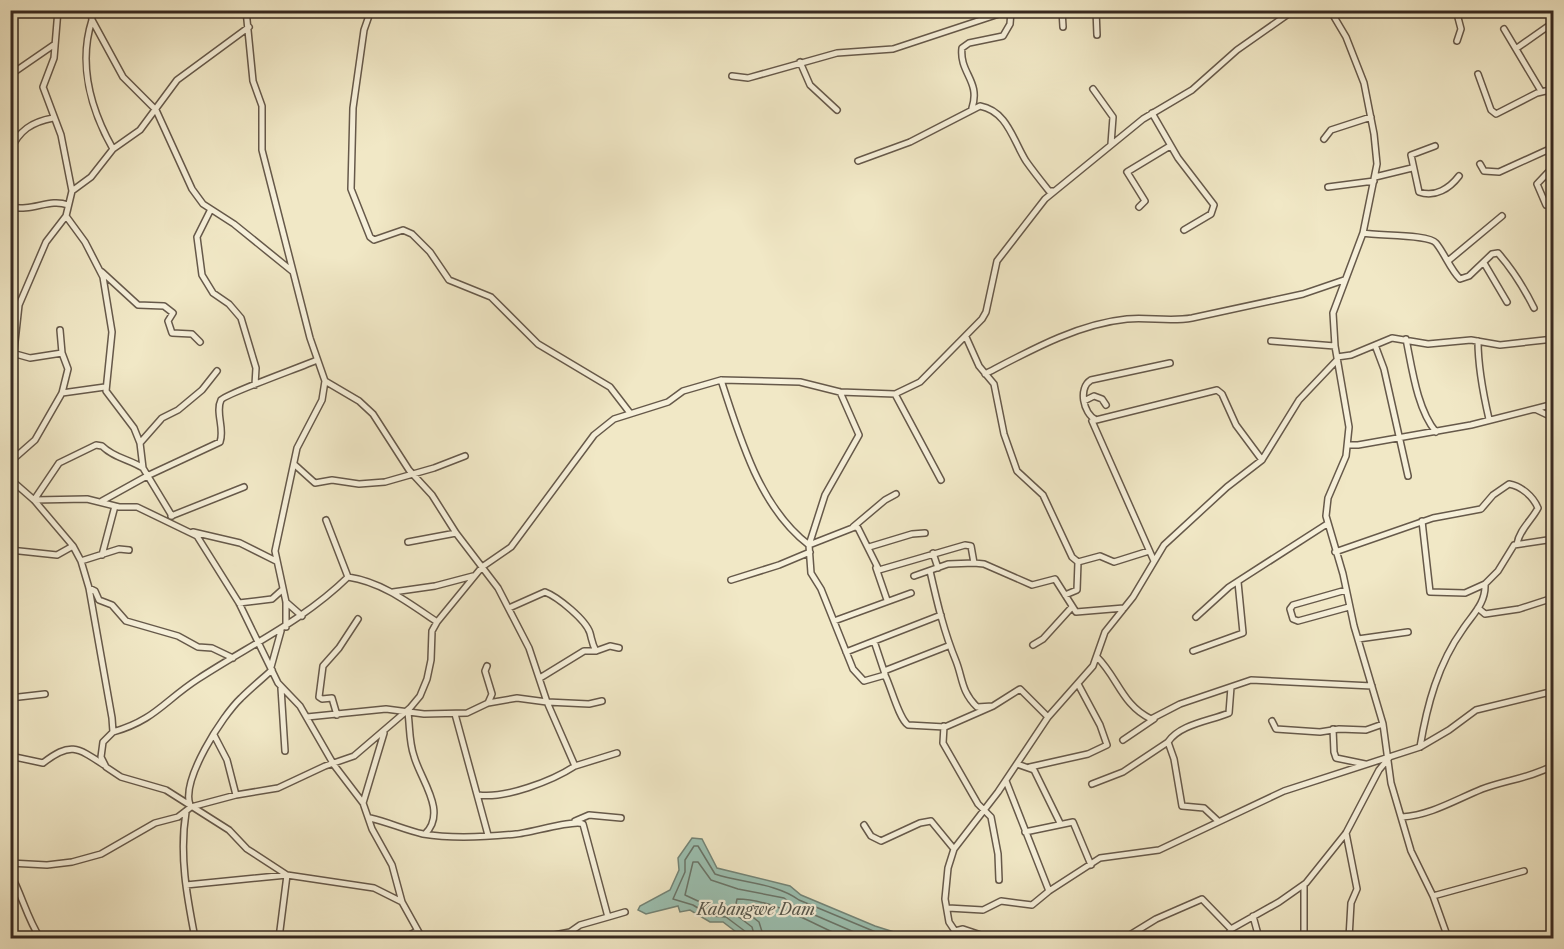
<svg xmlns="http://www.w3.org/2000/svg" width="1564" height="949" font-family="'Libre Caslon Text',serif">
	<rect width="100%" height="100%" fill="#f1e8c6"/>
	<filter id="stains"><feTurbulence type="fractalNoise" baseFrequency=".00333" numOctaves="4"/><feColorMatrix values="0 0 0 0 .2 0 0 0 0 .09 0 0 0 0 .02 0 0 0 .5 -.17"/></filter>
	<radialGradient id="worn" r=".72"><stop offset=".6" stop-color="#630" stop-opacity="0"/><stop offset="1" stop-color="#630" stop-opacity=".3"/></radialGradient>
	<path fill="#9bc0b1" stroke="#738477" stroke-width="1.5" d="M692,838L702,839L717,868L790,886L801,895L875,926L913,938H744L723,922H710L690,910L680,912L678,906L646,914L638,910L640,906L670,890L679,870L678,858Z"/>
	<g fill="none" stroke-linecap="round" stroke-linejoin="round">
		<path stroke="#697469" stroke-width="1.5" d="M748,938L746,932L726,917L711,916L693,905L673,899L685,872V860L694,846H698L715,874C742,883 776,883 799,900L890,938
			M755,938L752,927L731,911L713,908L685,895L693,862H698L711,880L738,889L784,898L796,907L868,938
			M764,938L759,922L736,904L737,899C774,899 812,924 846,938"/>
		<path stroke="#738477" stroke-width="1.5" d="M960,932L964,938"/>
		<g stroke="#66594a" stroke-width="8">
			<path id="minor" d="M58,10L54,58L43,87L61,135L72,191
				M91,10L92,20L123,77L156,110L192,189L203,204L234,224L292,271
				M246,10L253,81L262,106V150L310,338L325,381L359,401L373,414L409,470L432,495L456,533L498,588L529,648L547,702L517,698L488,703L467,713L424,714L386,709L307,717
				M371,10L364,30L353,108L351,189L370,237L374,240L403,230L412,234L430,252L449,280L491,297L538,344L610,387L630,413
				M1062,10L1063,27
				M1096,10L1097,35
				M1330,10L1346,37L1364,83L1374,134L1377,164L1363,233L1333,313L1335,346L1349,427L1346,456L1328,498L1326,516L1343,574L1354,626L1383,724L1391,783L1411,851L1433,896L1448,938
				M1456,10L1461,29L1457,41
				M92,20C78,64 91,110 113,149
				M1504,29L1541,91
				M1517,48L1554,22
				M800,62L810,85L837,110
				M1478,74L1491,110L1496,114L1537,93L1554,89
				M10,75L55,44
				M732,76L748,78L837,53L893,49L1011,10
				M1093,89L1113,117L1111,144
				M972,108C981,81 959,73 962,48L969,43L1003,36L1010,24L1011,11
				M1152,113L1178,158L1214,205L1211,214L1184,230
				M1324,139L1331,130L1371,117
				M1435,146L1411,155L1419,192C1435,198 1450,188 1459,176
				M10,151C19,130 32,122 53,118
				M858,161L910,142L980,106C1007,111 1013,140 1026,161C1033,171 1041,181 1049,191H1053
				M1480,164L1484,171L1499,172L1554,147
				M1375,177L1412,168
				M1328,187L1374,181
				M1546,205L1537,184L1554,166
				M10,207C33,212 49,198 68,205
				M1139,207L1145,201L1127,172L1170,146
				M210,211L197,237L202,275L213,293L229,304L241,318L256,368L255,385
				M66,216L85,242L103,277L112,332L106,391L134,428L140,443L143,468L172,516
				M1363,233C1378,236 1429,234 1436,243C1445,254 1450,269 1460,279L1469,276L1492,254L1498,253C1513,270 1523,286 1534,308
				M1448,261L1502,216
				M1484,263L1507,302
				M102,272L138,305L164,306L173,313L168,321L172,333L192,334L200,342
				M966,337L979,366L994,384L1004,434L1017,471L1043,495L1072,557L1078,562L1100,556L1114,562L1149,551
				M1406,339C1412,368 1417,409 1436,432
				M1271,341L1335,346
				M1478,341C1478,368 1483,393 1489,419
				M1375,345L1384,369L1408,476
				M12,353L30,358L62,353
				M1337,357L1351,355L1392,338L1428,344L1471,340L1500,345L1554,339
				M985,374C1029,351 1077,324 1127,319C1149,317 1170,322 1192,318L1303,294L1344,280
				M721,380C740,437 759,507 809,545L855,527L858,528L879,570L965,545L971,546L974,563
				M10,387L19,305L46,242L66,216L72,191L91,177L113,149L140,130L177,80L249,27
				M840,392L859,435L825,495L809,545L811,573L821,589L853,669L864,681L885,675C891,687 899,719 908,725L945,727L993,706
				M62,393L105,387
				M895,394L941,480
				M1084,401L1094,396L1102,399L1106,405
				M1537,410L1554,418
				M1096,420C1083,413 1078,388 1091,380L1170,363
				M140,443L162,418L178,410L202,390L217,371
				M1348,445H1358L1471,425L1554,404
				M10,462L35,440L62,393L68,369L62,353L60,330
				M295,465L315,483L332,480L359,484L385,482L434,468L465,456
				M10,479L34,500L73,546L81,561L89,588L112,718L113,732L103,742L101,757L106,767L121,777L166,790L229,830L247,849L287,875L374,888L402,902
				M34,500L87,499L119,507H137L197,536L239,603L278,683L300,706L334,765L363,803L372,829L392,865L402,902L422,938
				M34,500L59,463L96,445L102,446C114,458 129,459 143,468
				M102,501L147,476L220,442C225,429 215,412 221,400C225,394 304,366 317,360
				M171,516L244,487
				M326,520L348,577
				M1422,521L1430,592L1465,593L1485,584
				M853,527L885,500L896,494
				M193,532L240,543L276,561
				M408,542L456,533
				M869,547L912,534L925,533
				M10,550L57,555L73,546
				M1335,552L1433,518L1481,509L1493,495L1509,484C1521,486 1533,496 1538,508C1532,520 1519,530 1517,544
				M933,553L938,568
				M102,555L115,506
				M81,561L119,549L129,550
				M1154,561L1092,421L1217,390L1222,394L1236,425L1262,460
				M876,568L887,600
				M930,571C937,602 944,632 956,661C963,679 961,691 977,707L993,706L1020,689L1048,717
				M914,576L948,564L974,563L984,564L1032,585L1055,579L1076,612L1124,608
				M731,580L779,565L810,552
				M89,588L95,591L99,600L112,605L126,621L178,636L198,647L212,648L233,658
				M1346,590L1293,605L1290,609L1293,619L1298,621L1349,607
				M393,592L435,586L473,576
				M1065,595L1077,590L1078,562
				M286,602L302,616
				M239,603L272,599L282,590
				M509,608L545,592C558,597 586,620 590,633C592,640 592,644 596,651H584L540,678
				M1478,608L1485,614L1519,609L1553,598
				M1196,617L1229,587L1327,524
				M834,621L911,593
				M286,627V602L275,551L297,448L322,400L325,381
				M1358,639L1408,632
				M874,641L885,674
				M1033,645L1043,639L1072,607
				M596,651L610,646L619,648
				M1193,651L1243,633L1238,582
				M846,652L941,615
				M1097,657C1118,678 1122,705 1151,719L1180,704L1251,680L1372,686
				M487,666L485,671L492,694L488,703
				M271,667L281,631
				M884,671L948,646
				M281,688L285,751
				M10,698L45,694
				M408,713C410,727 409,742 414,756C420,779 448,812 425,834
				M455,714L488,835
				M337,715L332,698L322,699L319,697L323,666L339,648L358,619
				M1272,721L1276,729L1320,732L1339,729L1366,730L1383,724
				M944,726L943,743L978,804L991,817L998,854L999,880
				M1333,729L1334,752L1336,758L1365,764
				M113,732C155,720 164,701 198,679C250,645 303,621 348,577C382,582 409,603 437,622
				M214,735L227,760L236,795
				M1123,740L1154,719
				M1420,747C1427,705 1438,664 1463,629C1473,614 1486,603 1485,584L1498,571L1514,545L1554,539
				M10,756L43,763C70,742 77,747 104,765
				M1017,764L1034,770L1060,823
				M575,766L617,753
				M1030,767L1088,754L1107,745L1100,725L1078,684
				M1006,781L1049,891
				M1092,784L1123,772L1168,742
				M478,795C505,799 552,781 575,766L547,702L589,704L602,701
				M363,803L384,733
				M190,805C181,780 222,716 241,698C251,688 262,679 272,670
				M186,812C179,855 187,897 195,938
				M1402,817C1431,815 1455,800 1482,789C1506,780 1531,778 1554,765
				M370,818C388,822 405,830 423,834C452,839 487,837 516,834C530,833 575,819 583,824L608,917L580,925L570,932L539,938
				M575,821L589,815L621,818
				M1218,821L1204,808L1182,806L1174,759L1168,742C1180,724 1210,721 1229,713L1231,687
				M864,825L871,836L881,841L920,823L931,821L954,849
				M1025,832L1073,822L1091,865
				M1346,833L1357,889L1351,903L1349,938
				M10,863L47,865L72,862L101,854L155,823L178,817L191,807L236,795L278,788L325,766L354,756L410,708L420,696L427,679L431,660L432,631L437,622L482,567L511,547L594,435L614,419L668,402L683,391L721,380L800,382L840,392L895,394L920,382L982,319L986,312L997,261L1045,199L1143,119L1192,90L1237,50L1294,10
				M10,873C22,895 27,918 40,938
				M186,885L287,875L279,938
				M1304,885V938
				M1433,896L1524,871
				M948,908L983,910L1001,901L1032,905L1049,891L1100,858L1159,850L1284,791L1420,747L1449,730L1476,710L1554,691
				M1253,916L1259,938
				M608,917L625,912
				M404,938L417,931
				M990,938L963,929L955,931L949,922L945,899L948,868L954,849L998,792L1048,717L1093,666L1105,632L1133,597L1164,545L1227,487L1262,460L1299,400L1337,360
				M1125,938L1156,919L1202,899L1231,929L1279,902L1306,883L1346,833L1379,770L1389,758
				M1227,938L1231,929"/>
		</g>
		<use href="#minor" stroke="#f6f0da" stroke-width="5"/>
	</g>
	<g text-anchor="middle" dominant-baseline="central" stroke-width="4.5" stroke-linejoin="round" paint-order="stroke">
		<g font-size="16" font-style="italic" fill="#55564c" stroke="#f6f0da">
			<text x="756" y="909">Kabangwe Dam</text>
		</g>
	</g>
	<rect width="1564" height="949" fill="none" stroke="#f1e8c6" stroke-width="36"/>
	<rect x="12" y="12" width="1540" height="925" fill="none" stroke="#372921" stroke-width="3"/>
	<rect x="18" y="18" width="1528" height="913" fill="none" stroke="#372921" stroke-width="1.5"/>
	<rect width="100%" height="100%" filter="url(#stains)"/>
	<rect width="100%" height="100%" fill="url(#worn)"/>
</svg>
